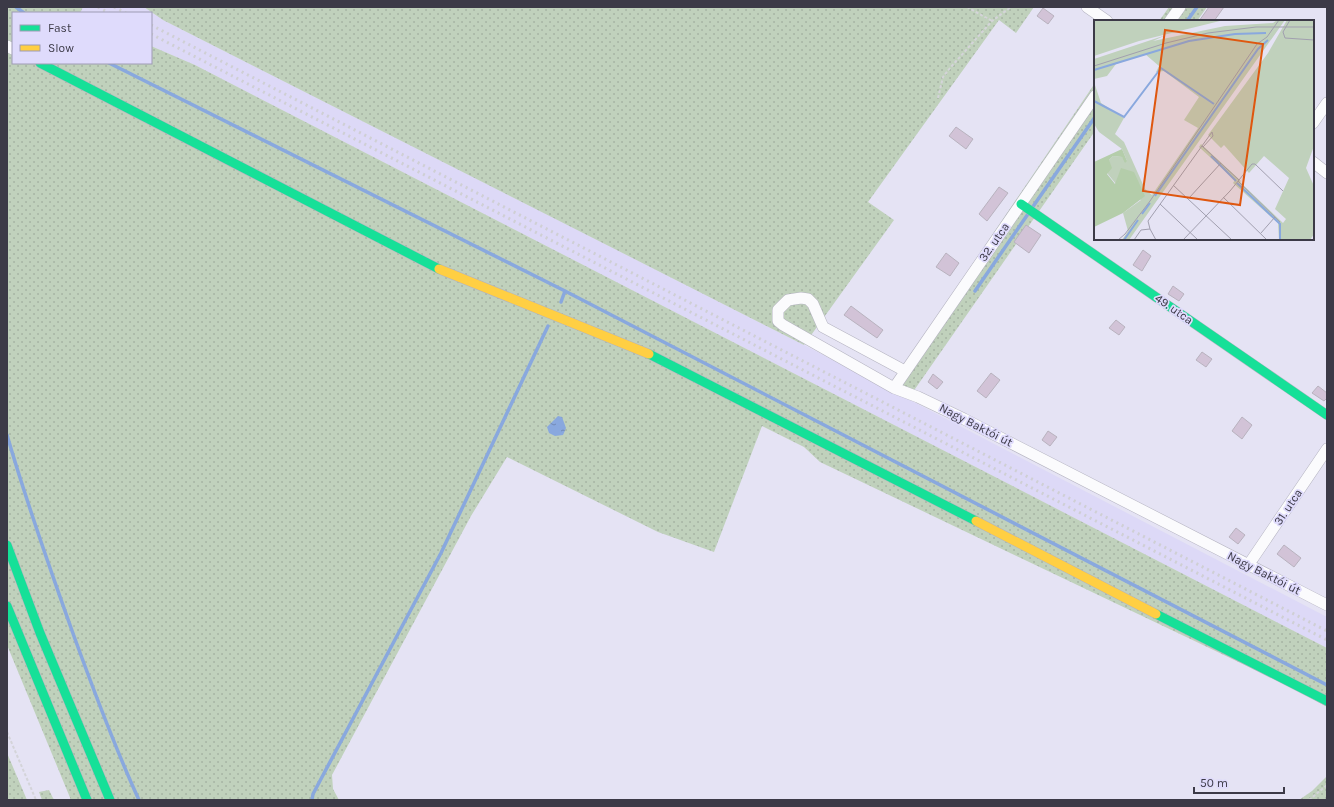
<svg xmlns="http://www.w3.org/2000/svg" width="1334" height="807" font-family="Karla,sans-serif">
	<defs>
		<pattern id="grass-dots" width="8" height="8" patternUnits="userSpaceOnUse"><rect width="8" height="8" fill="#c0d1bc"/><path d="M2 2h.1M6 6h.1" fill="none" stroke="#a6b4a3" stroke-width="1.8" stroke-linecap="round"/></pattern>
		<pattern id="water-ripples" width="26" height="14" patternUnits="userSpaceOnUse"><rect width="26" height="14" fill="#89a8de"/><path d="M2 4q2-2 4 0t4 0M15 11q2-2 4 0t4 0" fill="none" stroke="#718ab6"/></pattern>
	</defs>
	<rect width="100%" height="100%" fill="#e5e3f4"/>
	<path fill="#ddd9f7" d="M83,7H144L163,20L804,345L1327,617V648L195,65L151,46V13H80Z"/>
	<path fill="url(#grass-dots)" d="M7,7H83L80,13H13V63H151V46L195,65L1327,648V707L1297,690L820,462L804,447L762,426L714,552L658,532L507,457L471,516L332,775L333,789L339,800H71L7,645Z
		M144,7H1034L1016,33L999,20L868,202L894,220L804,345L163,20Z
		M1169,7H1207L1197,21H1159Z
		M1095,83V131L908,399L888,389Z
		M7,753L27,800H7Z
		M1327,776V799L1299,800L1312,791Z
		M49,790L54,800H42L39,792Z"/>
	<path fill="url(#water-ripples)" d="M558,416L562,417L566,428L563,435L555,436L549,433L547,427Z"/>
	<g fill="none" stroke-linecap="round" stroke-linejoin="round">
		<path stroke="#89a8de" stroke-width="3.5" d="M16,7L24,13
			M1187,21L1197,7
			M109,63L565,291L1327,685
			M1032,208L1095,117
			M975,291L1028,214
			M561,302L565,291
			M7,435C27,504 51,572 75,639C95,694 115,748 139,800
			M312,800L313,794L441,553L548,326"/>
	</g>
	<path fill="#d2c3d7" stroke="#b8b2be" d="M1209,7H1224L1214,21H1199Z
		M1043,8L1054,16L1048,24L1037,16Z
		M956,127L973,139L966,149L949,136Z
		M999,187L1008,193L987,221L979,214Z
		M1026,225L1041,235L1029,253L1014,242Z
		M1143,250L1151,256L1142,271L1133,265Z
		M946,253L959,263L950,276L936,267Z
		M1173,286L1184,294L1179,301L1168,294Z
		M851,306L883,330L877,338L844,315Z
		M1116,320L1125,327L1119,335L1109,328Z
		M1202,352L1212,359L1206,367L1196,360Z
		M991,373L1000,380L986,398L977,391Z
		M933,374L943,382L937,389L928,382Z
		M1318,386L1327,393V398L1324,401L1312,393Z
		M1242,417L1252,425L1242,439L1232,431Z
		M1048,431L1057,437L1050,446L1042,440Z
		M1236,528L1245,535L1238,544L1229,537Z
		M1284,545L1301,558L1294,567L1277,554Z"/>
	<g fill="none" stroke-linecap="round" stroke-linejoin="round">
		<g stroke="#b4b3c0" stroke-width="12">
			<path id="street" d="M1087,7L1107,21
				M1170,21L1180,7
				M7,46L13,49
				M1313,123L1327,103
				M1313,162L1327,173
				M905,371L823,327L813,304L808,299L801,298L788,300L778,310V321L783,325L894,388L918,397L964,419L1327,605
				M894,388L1095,96
				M1249,564L1327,449"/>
		</g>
		<g stroke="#b4b3c0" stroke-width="10">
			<path id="fast" d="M40,63L439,269
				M1021,204L1327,415
				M649,354L976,521
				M7,545L40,633L110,800
				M7,606L87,800
				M1156,614L1327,701"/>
		</g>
		<g stroke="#b4b3c0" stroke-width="10">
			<path id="slow" d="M439,269L649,354
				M976,521L1156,614"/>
		</g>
		<path stroke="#d4d4d9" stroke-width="2" stroke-dasharray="3 2" stroke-linecap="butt" d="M967,7L992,21
			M938,98L943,77L950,68L992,21L1011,7
			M7,732L36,800
			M1309,800L1327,785"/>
		<use href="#street" stroke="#fbfbfd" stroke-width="11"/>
		<use href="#fast" stroke="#16e098" stroke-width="9"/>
		<use href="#slow" stroke="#ffcf43" stroke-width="9"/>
		<path stroke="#cfcfd4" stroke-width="3" stroke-dasharray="2 4" stroke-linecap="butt" d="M98,7L109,13
			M114,7L126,13
			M151,25L1327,631
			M151,34L1327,640"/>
	</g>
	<g text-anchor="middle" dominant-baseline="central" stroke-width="3.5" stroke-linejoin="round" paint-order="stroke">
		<g font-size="12" fill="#3c3a47" stroke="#dfdbfc">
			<text transform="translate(994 242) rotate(-55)">32. utca</text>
			<text transform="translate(1174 309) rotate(35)">49. utca</text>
			<text transform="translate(976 425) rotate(27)">Nagy Baktói út</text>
			<text transform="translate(1288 507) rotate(-56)">31. utca</text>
			<text transform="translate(1264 573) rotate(27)">Nagy Baktói út</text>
		</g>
	</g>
	<g transform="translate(1094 20)">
		<rect width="220" height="220" fill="#e5e3f4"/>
		<path d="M0,0H130L45,21L0,36ZM183,0H191L35,220H28L34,211L29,193L47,180L22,164L13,153L15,140L19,136L28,137L33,141L28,129L5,112L0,104V62L7,83L30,98L21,114L30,122L51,169L58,175L104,108L90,100L105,77L70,51L62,52L65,46L51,34L22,44L13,56L0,59V39L72,15L59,21L131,6L179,3ZM193,0H220V126L212,148L220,166V214L216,220H185L184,203L139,163L141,160L105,127L107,124L147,161L146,162L189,203L192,199L181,189L195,158L170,136L155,153L130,125L127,128L114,115L174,33Z" fill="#c0d1bc"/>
		<path d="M28,129L33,141L31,143L28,137L19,136L15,140L18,148L13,154L21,164L27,148L40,152L51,176L29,193L0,207V142Z" fill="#b4cdaa"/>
		<path fill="none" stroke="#89a8de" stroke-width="2" d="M0,50L95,21L141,14L172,13M0,81L30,97L67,48L120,84M117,136L142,161M143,163L186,204V220M61,176L164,29L174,20M48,194L56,183M30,220L44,200"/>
		<path fill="none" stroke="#a19faf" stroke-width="1" d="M196,0L189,12L191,18L220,20M0,46L72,23L114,13L162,7H220M108,126L145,160M144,161L186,202M79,165L138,220M129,177L173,220M95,178L127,143M66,184L104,220M56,209L62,220M167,213L181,197M24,220L31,214L56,181L163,24L173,17L185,0M40,220L47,210L56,209L54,201L118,112L119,116L109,127M89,220L136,171L158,144H161L189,171"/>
		<path fill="#df570f" fill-opacity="0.15" stroke="#df570f" stroke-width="2" d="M71,10L169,24L146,185L49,171Z"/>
		<rect width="220" height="220" fill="none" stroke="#3c3a47" stroke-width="2"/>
	</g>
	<rect width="1334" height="807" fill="none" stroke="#3c3a47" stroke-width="16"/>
	<rect x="12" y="12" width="140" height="52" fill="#dfdbfc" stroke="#9e9bb4"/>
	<rect x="20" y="25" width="20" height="6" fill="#16e098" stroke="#9e9bb4"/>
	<text x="48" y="32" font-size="12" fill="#3c3a47">Fast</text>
	<rect x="20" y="45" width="20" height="6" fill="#ffcf43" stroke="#9e9bb4"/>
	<text x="48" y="52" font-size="12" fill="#3c3a47">Slow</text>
	<path d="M1194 787v6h90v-6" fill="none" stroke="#3c3a47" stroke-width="2"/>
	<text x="1200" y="787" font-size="12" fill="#3c3a47" stroke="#dfdbfc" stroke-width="3" paint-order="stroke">50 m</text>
</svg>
